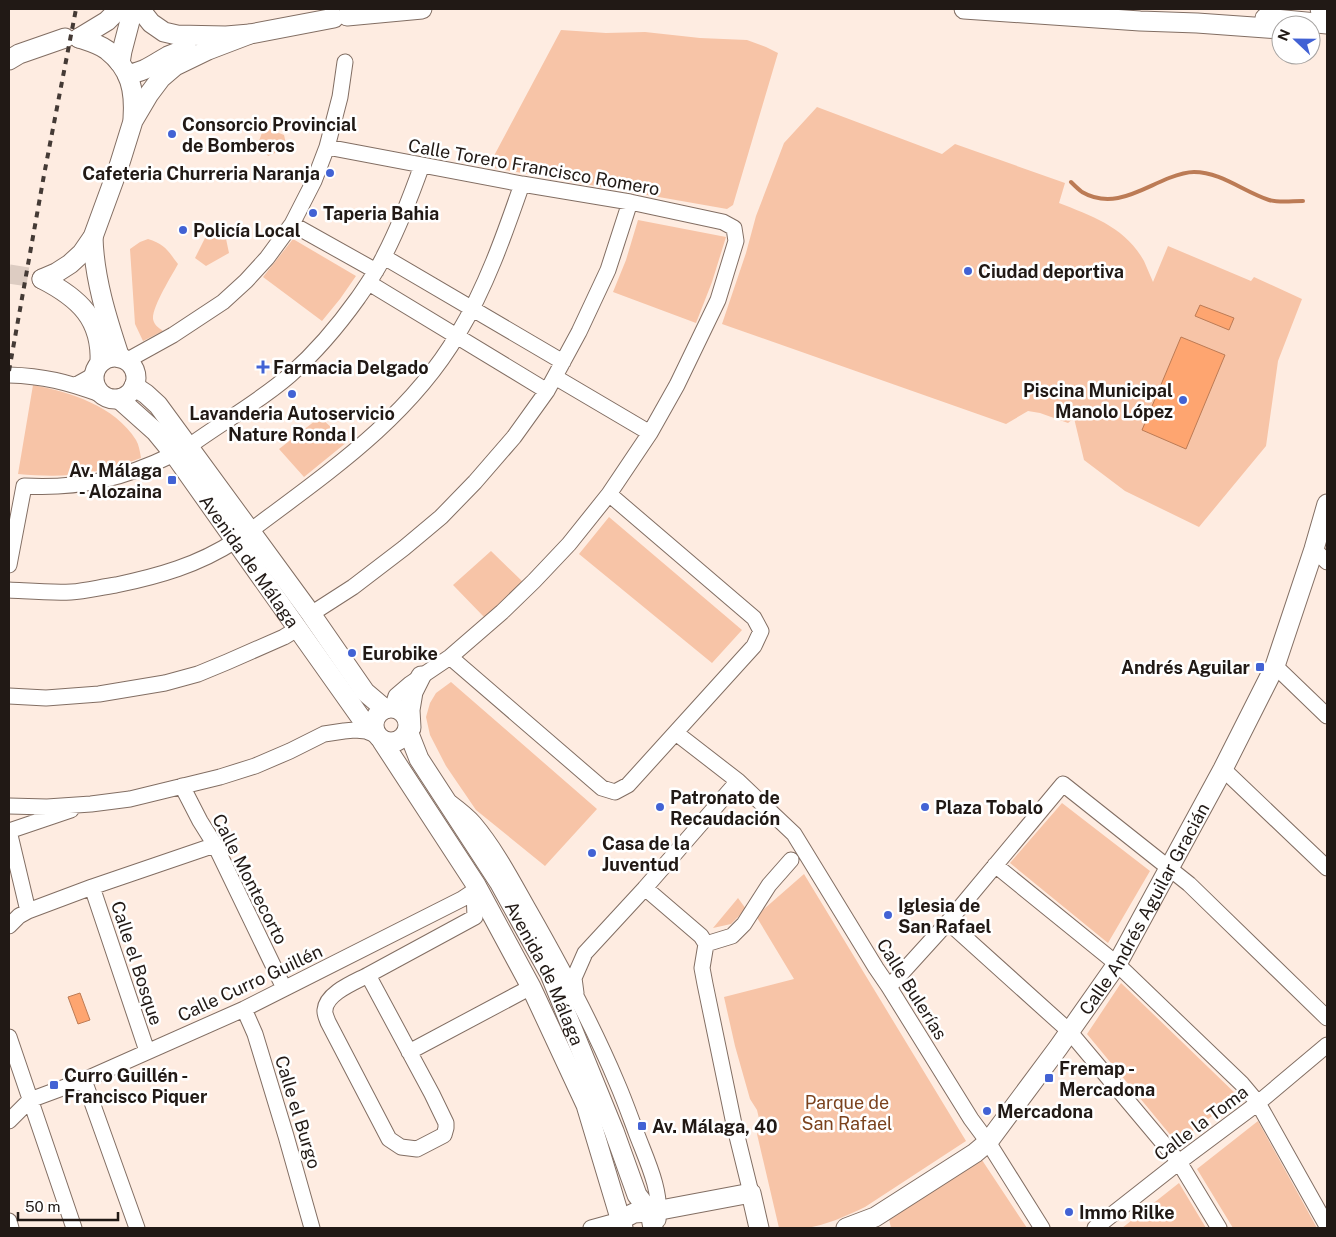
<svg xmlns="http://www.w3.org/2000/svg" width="1336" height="1237" font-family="'Public Sans',sans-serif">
	<rect width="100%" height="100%" fill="#feece1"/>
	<path fill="#f7c4a7" d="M561,30L606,33L645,32L700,38L747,40L766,47L778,53L733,205L727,209L488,167Z
		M817,107L942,154L955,144L1065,183L1059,203C1092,216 1125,227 1144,261C1147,268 1150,275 1153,282L1168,246L1251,281L1254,277L1302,299L1278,361L1266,446L1199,527L1125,491L1084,460L1074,418L1068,423L1040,413L1028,411L1006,424L722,324L746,253L756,216L784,143Z
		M264,127L284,135L287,148L268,156L259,141Z
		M638,220L726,237L712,282L696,323L613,292L626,260Z
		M207,234H225L229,253L206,266L195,258Z
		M148,239C165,244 168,251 178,264C172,275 152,307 153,319C154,325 159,328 163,331L143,341L135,324L130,249L140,242Z
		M293,239L356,276L340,299L322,321L263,277Z
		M33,385C70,392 115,406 136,440C139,445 140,452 141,458C125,464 109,469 92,472C67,477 43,476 18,474Z
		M320,417L347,442L304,477L279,449Z
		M609,517L742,630L712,663L579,554Z
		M491,551L523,582L485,618L453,585Z
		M451,682L597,809L545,866L476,810L446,766L430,735L426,717L430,703L436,693Z
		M1062,803L1150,871L1108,943L1010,863Z
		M804,874L966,1141L865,1207C846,1216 825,1226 804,1228C796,1229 787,1228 779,1228L757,1134L761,1127L757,1110L750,1099L735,1046L724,997L794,979L756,916Z
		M738,898L746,909L731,924L713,928Z
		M1121,983L1238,1096L1177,1143L1087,1034Z
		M1258,1121L1317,1228H1233L1197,1169Z
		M982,1160L1027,1228H891L889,1219Z
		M1179,1183L1206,1228H1122Z"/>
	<path fill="#fea570" stroke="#bc7b55" d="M1200,305L1234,318L1229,330L1195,316Z
		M1181,337L1225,355L1186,449L1142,430Z
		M80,993L90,1020L78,1024L68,997Z"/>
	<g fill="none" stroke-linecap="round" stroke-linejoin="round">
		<path stroke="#bc7b55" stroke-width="4" d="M1071,182C1074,185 1078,189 1082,192C1113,210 1141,189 1169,178C1177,175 1185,172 1194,172C1221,172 1244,192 1269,200C1279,203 1292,201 1303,201"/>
		<path stroke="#ddccc2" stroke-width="19" stroke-dasharray="19 9" stroke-linecap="butt" d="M9,274L42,279"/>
		<g stroke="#826e63" stroke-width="17">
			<path id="minor" d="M327,147L522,184L630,202L723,222L734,228L736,241L718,300L677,385L650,433L609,494L569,544L534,581L502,612L450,657L410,684L396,696L392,708
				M292,224L376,271
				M384,257L563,362
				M369,283L547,391
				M126,361L173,335L223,302L246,281L267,258L292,224L314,181L327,147L340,97L345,62
				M9,375C44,376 67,382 100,394
				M555,377L650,433
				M76,385L94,375
				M188,447C222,422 259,402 290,375C316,352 338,326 358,298C367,285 377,271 384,256C399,227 411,196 422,165
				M250,531C327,473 408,419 458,334C486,287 504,236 522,184
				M1314,549L1327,562
				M9,565L24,486C80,489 123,479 174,454
				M9,590C29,591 50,593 71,592C86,591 101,587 116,585C159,576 198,565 235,541
				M311,614L353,587L404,548L441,517L475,482L514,437L547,391L579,332L608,270L630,202
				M450,657L602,788L615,792L628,785L754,646L761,631L754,618L609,494
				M1275,666L1327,716
				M9,696L46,698L99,694L165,683L198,674L227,662L284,637L297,629
				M676,733L738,781L794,834L876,968L889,987L971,1119L988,1142L1042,1228
				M1223,769L1327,868
				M182,786L200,821L215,845L284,988
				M451,803C459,809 467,815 474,823C496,849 512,880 529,910C561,966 592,1023 617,1083C624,1099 630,1116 636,1132C646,1159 662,1190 658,1220
				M9,806L47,807L91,804L130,799L220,777L255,766L290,751L324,734L344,731L355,730L366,731L376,735
				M9,831L71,810
				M9,831L28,911
				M995,865L1117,964L1242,1084L1258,1103L1327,1226
				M92,887L147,1051
				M645,888L701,936L706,944L702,968L705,984L734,1124L751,1193
				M948,922L1069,1031L1179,1162L1219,1228
				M9,926L19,916L28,911L92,887L215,845
				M706,944L732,936L744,924L769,885L791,860
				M368,975L432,1094L446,1123V1128L444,1135L417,1149L401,1147L389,1139L328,1022C327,1019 324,1013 325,1010C326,993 355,982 368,975Z
				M368,975L475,917L474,891
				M889,987L948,922L1063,784L1189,884L1327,1018
				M576,993L574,978L585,953L645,888L738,781
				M244,1009L255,1034L286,1136L312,1228
				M9,1037L74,1228
				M409,1052L531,987
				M84,1080L137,1228
				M9,1121L30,1100L84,1080L244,1009L462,899L474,891L476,885
				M9,1221L11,1228
				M591,1228L620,1220
				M1095,1228L1179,1162L1258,1103L1327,1045"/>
		</g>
		<g stroke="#826e63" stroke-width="21">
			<g id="major">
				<path d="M140,9L151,23L164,32L177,35L226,36L250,34L334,18"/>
				<path d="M964,9L1140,21L1197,23L1281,29"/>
				<path d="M1320,9H1327"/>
				<path d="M347,16L422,9"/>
				<path d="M1265,18L1327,24"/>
				<path d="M79,38C88,41 99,44 107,50C131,69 135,91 133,119"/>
				<path d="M79,38L107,21L119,9"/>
				<path d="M9,60L19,54L65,38"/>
				<path d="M120,63L122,51L133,9"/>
				<path d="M127,74C143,73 154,64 168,56C174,53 181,51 187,49"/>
				<path d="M93,237C94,278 107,319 120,358"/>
				<path d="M42,279L56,273L70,264L82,253L93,237L119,166L133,121L149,94L161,78L175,66L208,50L250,34"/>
				<path d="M42,279C79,298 102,319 100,363"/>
				<circle cx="115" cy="378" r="21"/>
				<path d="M134,386L146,394L158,405L311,614L365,692L385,709"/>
				<path id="s1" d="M119,399L156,432L174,454L361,718L373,728"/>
				<circle cx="391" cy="725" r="17"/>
				<path d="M411,728L410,710L413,692L421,676"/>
				<path id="s2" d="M408,731L419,759L499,882L550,974L614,1131L637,1195L650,1212L653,1228"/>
				<path d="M382,741L476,885L531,987L586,1105L623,1228"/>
				<path d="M620,1220L634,1213L650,1212L751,1193L759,1228"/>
				<path id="s3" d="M846,1228L875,1217L975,1153L988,1142L1058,1048L1117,964L1223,769L1275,666L1314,549L1327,504"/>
			</g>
		</g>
		<use href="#minor" stroke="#fff" stroke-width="15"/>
		<use href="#major" stroke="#fff" stroke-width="19"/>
		<path stroke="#443a35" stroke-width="4" stroke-dasharray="6 6" stroke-linecap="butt" d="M9,371L44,175L76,9"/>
	</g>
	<g fill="#4262d4" stroke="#fff" stroke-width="2">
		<circle cx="172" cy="134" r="5"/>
		<circle cx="330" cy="173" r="5"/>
		<circle cx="313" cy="213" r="5"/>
		<circle cx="183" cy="230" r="5"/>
		<circle cx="968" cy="271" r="5"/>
		<path d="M260.5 359.5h5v5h5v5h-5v5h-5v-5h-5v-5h5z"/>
		<circle cx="292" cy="394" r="5"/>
		<circle cx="1183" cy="400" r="5"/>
		<rect x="167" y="475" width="10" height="10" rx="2.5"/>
		<circle cx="352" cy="653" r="5"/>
		<rect x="1255" y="662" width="10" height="10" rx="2.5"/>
		<circle cx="660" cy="807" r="5"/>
		<circle cx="925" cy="807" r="5"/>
		<circle cx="592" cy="853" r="5"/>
		<circle cx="888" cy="915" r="5"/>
		<rect x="1044" y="1073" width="10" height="10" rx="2.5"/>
		<rect x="49" y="1080" width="10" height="10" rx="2.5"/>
		<circle cx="987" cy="1111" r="5"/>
		<rect x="637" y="1121" width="10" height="10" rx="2.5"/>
		<circle cx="1069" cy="1212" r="5"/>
	</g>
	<g text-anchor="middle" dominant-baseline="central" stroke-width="5" stroke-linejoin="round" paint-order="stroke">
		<g font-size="18" font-weight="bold" fill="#211915" stroke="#fff" text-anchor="start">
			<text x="182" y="124">Consorcio Provincial<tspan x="182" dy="21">de Bomberos</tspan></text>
			<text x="320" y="173" text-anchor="end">Cafeteria Churreria Naranja</text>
			<text x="323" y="213">Taperia Bahia</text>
			<text x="193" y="230">Policía Local</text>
			<text x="978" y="271">Ciudad deportiva</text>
			<text x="273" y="367">Farmacia Delgado</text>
			<text x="1173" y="390" text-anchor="end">Piscina Municipal<tspan x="1173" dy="21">Manolo López</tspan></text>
			<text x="292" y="413" text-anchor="middle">Lavanderia Autoservicio<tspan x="292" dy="21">Nature Ronda I</tspan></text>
			<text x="162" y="470" text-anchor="end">Av. Málaga<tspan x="162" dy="21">- Alozaina</tspan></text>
			<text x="362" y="653">Eurobike</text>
			<text x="1250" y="667" text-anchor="end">Andrés Aguilar</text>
			<text x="670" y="797">Patronato de<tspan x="670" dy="21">Recaudación</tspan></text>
			<text x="935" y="807">Plaza Tobalo</text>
			<text x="602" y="843">Casa de la<tspan x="602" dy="21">Juventud</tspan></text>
			<text x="898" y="905">Iglesia de<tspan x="898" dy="21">San Rafael</tspan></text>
			<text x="1059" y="1068">Fremap -<tspan x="1059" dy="21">Mercadona</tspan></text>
			<text x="64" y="1075">Curro Guillén -<tspan x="64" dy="21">Francisco Piquer</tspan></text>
			<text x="997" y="1111">Mercadona</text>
			<text x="652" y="1126">Av. Málaga, 40</text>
			<text x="1079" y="1212">Immo Rilke</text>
		</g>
		<g font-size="18" fill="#211915" stroke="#fff">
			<text transform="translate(534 167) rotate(10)">Calle Torero Francisco Romero</text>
			<text stroke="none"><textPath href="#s1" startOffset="209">Avenida de Málaga</textPath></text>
			<text transform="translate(250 879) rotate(63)">Calle Montecorto</text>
			<text stroke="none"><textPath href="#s3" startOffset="448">Calle Andrés Aguilar Gracián</textPath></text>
			<text transform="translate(137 963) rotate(72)">Calle el Bosque</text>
			<text stroke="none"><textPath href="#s2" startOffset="279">Avenida de Málaga</textPath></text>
			<text transform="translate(250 983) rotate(-25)">Calle Curro Guillén</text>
			<text transform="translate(912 989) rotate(58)">Calle Bulerías</text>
			<text transform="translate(298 1112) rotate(73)">Calle el Burgo</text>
			<text transform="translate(1201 1123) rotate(-37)">Calle la Toma</text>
		</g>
		<g font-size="18" fill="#7b421d" stroke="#fff">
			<text x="847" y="1102">Parque de<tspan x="847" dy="21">San Rafael</tspan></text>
		</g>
	</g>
	<rect width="1336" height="1237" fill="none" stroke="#211915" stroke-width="20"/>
	<g transform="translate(1296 40) rotate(292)"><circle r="24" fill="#ffffff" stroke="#a6a3a1"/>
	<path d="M0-4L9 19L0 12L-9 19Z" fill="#4262d4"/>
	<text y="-8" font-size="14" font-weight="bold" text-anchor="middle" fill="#211915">N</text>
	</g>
	<path d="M18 1212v8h100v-8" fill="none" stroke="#211915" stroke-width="2.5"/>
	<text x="25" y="1212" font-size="15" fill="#211915" stroke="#ffffff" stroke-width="4" paint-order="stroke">50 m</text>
</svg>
